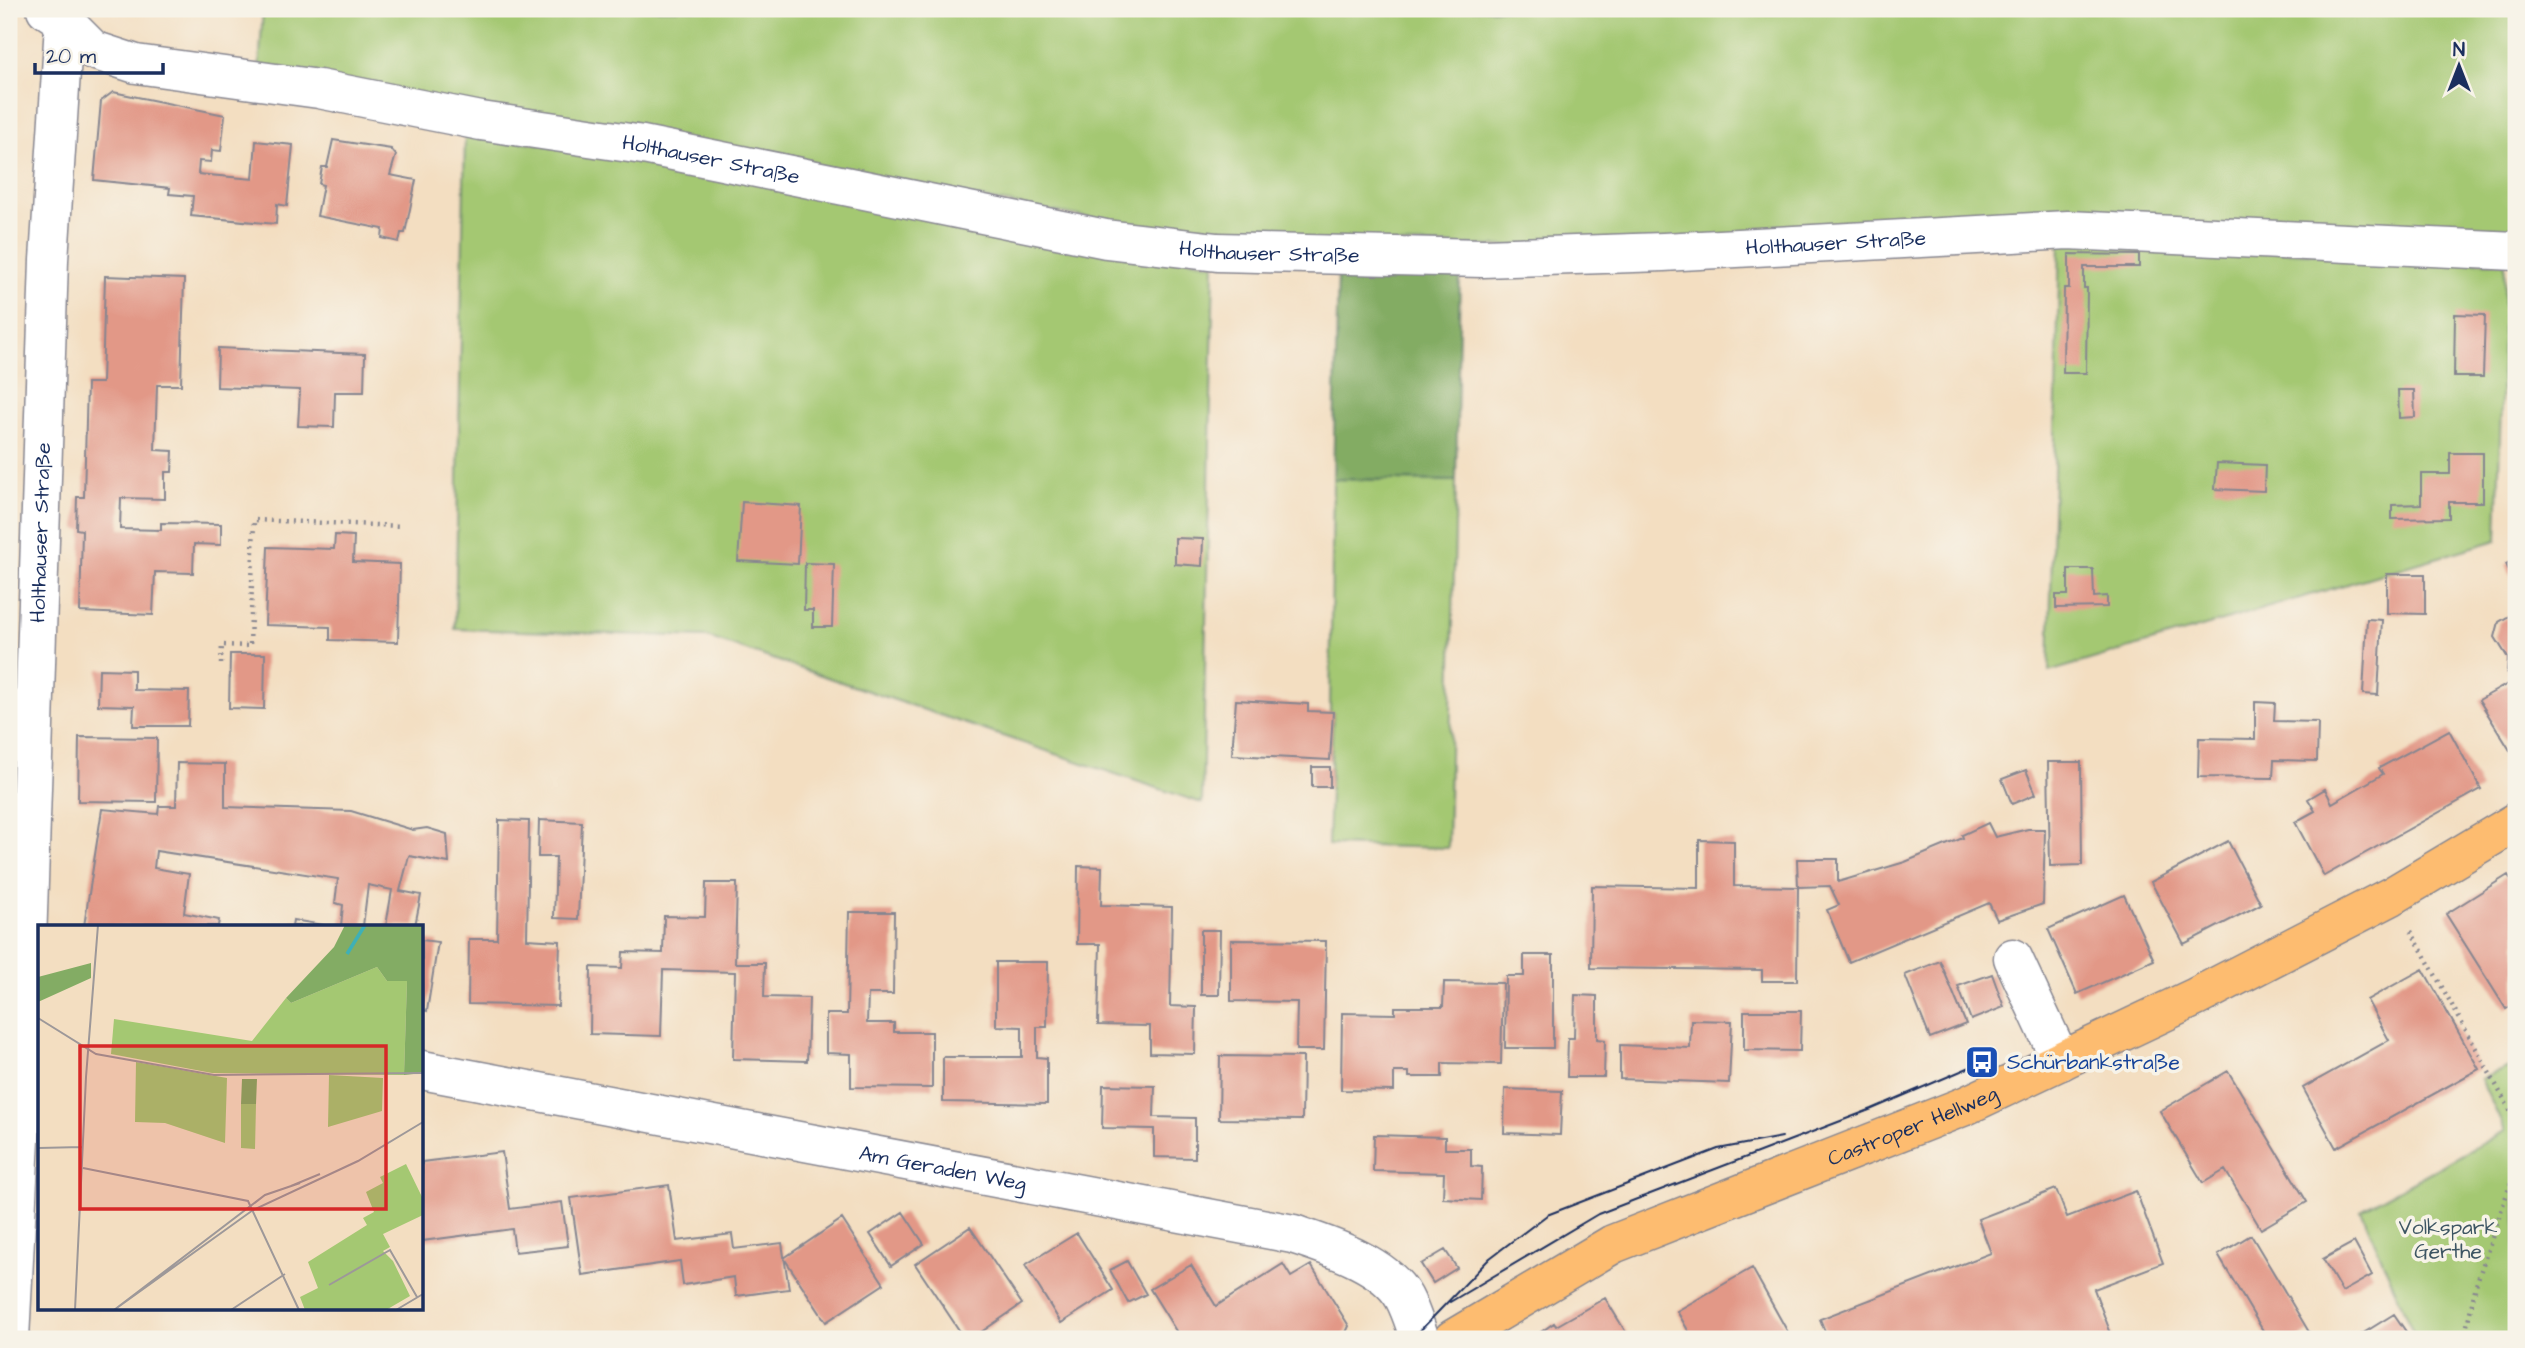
<svg xmlns="http://www.w3.org/2000/svg" width="2525" height="1348" font-family="'Architects Daughter',sans-serif">
	<rect width="100%" height="100%" fill="#f7f3e8"/>
	<filter id="ink" filterUnits="userSpaceOnUse"><feTurbulence type="fractalNoise" baseFrequency=".0143" numOctaves="2"/><feDisplacementMap in="SourceGraphic" scale="14" xChannelSelector="R" yChannelSelector="G"/><feConvolveMatrix kernelMatrix="1 2 1 2 8 2 1 2 1" color-interpolation-filters="sRGB"/></filter>
	<filter id="wash" filterUnits="userSpaceOnUse"><feTurbulence type="fractalNoise" baseFrequency=".00686" numOctaves="4" result="noise"/><feDisplacementMap in="SourceGraphic" scale="28" xChannelSelector="R" yChannelSelector="G"/><feGaussianBlur stdDeviation="1.57" result="paint"/><feColorMatrix in="noise" values="0 0 0 0 0 0 0 0 0 0 0 0 0 0 0 0 0 1.4 0 .05"/><feComposite in="paint" operator="in"/></filter>
	<g filter="url(#wash)">
		<rect width="100%" height="100%" fill="#f3dec1"/>
		<path fill="#a4c872" stroke="#607c68" stroke-width="2" d="M263,9H2516V238L1491,246L1214,240L259,69Z
			M465,134L593,151L1214,264L1202,803L707,637L455,629Z
			M2060,240L2505,263L2497,540L2049,672Z
			M1333,479L1456,481L1448,848L1328,845L1333,713L1330,712Z
			M2516,1064V1339H2416L2361,1210L2505,1131L2481,1079Z"/>
		<path fill="#83ac64" stroke="#4f6e61" stroke-width="2" d="M1338,270L1460,271L1456,481L1333,479Z"/>
		<g id="blocks">
			<path fill="#e29887" d="M113,92L225,115L221,151L212,150L211,162L199,161L198,174L253,179L256,141L293,145L287,206L277,204L276,224L191,216L193,196L169,194L170,188L94,180L101,101Z
				M333,140L391,149L396,155L390,175L416,180L405,233H401L399,242L382,238L383,229L317,216L323,185L319,184L322,167H327Z
				M2069,254L2139,255V267H2084V288H2087L2086,373H2063L2064,288H2069Z
				M105,276L184,279L181,385H157L155,450L173,451L172,472H165V499L121,498L120,529L161,530V523L221,524V545L194,544L193,573L155,572L153,615L80,612L82,530L76,529L77,497H84L87,383H102Z
				M2455,314L2485,315L2483,377H2454Z
				M218,348L365,354L364,392H335L334,427L298,426L300,390L217,387Z
				M2398,390H2414L2415,417L2399,418Z
				M2450,453H2483V502H2449V518L2392,519V505L2421,504V474H2450Z
				M2217,463L2265,465L2264,491L2215,489Z
				M742,502L801,506L798,564L738,561Z
				M335,535L354,536L353,562L400,564L398,642L330,640V627L265,625L268,547L334,549Z
				M1175,538L1203,539L1202,566L1175,564Z
				M2516,559V585L2506,564Z
				M805,563L834,564L832,627H813V610H804Z
				M2068,569H2093L2094,597L2107,596V607L2056,608V595H2068Z
				M2387,574H2425V614L2387,613Z
				M2516,612V760L2479,700L2513,681L2507,672L2508,658L2495,637L2499,622Z
				M2367,619L2382,620L2378,695L2363,694Z
				M230,654H265L264,709L229,708Z
				M99,669L134,670V690L189,691L188,726H133L134,706L98,705Z
				M1236,700L1308,704V711L1333,712L1330,760L1232,755Z
				M2255,702L2275,703L2274,721L2318,722L2317,761L2274,760L2273,778L2198,777L2199,738L2255,739Z
				M2449,730L2481,789L2324,876L2295,822L2315,811L2308,799L2325,789L2332,803L2383,774L2379,768Z
				M79,737L157,738L156,802L78,801Z
				M2048,762H2081L2082,865L2050,866Z
				M177,763L225,764V807L351,811L413,830L427,828L447,834L449,863L409,856L400,891L421,895L415,926H386L392,890L368,885L363,926H341L343,905L335,903L338,879L156,851L154,868L189,874L184,913L219,920L218,926H84L102,809L158,814L159,806H176Z
				M1312,767H1330V787H1312Z
				M2026,770L2036,794L2012,804L2002,779Z
				M499,820L529,821L527,939L560,941L558,1006L468,1004L469,939H497Z
				M539,820L582,822L578,919L554,918L556,857H538Z
				M1988,823L1995,837L2028,829H2045L2043,904L1997,920L1989,903L1849,962L1827,910L1839,905L1830,886L1798,887L1797,859H1838V882L1905,862L1963,838L1962,835Z
				M1699,840L1734,841V886L1798,887L1797,981H1762V970L1591,968L1592,886L1699,888Z
				M2228,841L2261,904L2184,944L2151,882Z
				M1078,866L1102,867L1101,905L1172,907L1170,1006L1196,1007L1195,1054L1150,1053V1026L1098,1025L1100,944H1077Z
				M2508,875L2516,887V1002L2506,1009L2446,914Z
				M706,883H737L735,963H765L764,997L809,998L807,1061L733,1059L735,972L663,970L661,1036L590,1034L591,967L622,968L623,952L663,953L664,916L705,917Z
				M2124,895L2154,960L2077,994L2048,929Z
				M849,912H894L893,994H868L867,1023H894V1032H932V1088L851,1087V1054L826,1053V1014H847Z
				M293,920L323,925V926H292Z
				M1201,930H1220L1219,995H1201Z
				M422,940L438,942L427,1011L422,1010Z
				M1231,940L1326,941L1324,1050H1296L1297,1002L1231,1001Z
				M1524,955H1553V1048H1505L1506,976H1524Z
				M1940,961L1966,1024L1930,1038L1905,975Z
				M996,962H1048L1047,1027H1037V1057L1047,1058V1104L943,1102V1057H1022V1027L996,1026Z
				M2423,969L2479,1069L2336,1148L2303,1088L2389,1040L2367,1000Z
				M1992,974L2004,1007L1971,1020L1958,986Z
				M1444,982L1503,983L1501,1064L1442,1063V1077H1409V1072H1394V1091L1341,1090L1342,1013L1395,1014V1007H1443Z
				M1575,995L1597,996V1039L1605,1040L1604,1077H1567L1568,1038H1574Z
				M1744,1011H1801L1800,1051L1744,1050Z
				M1691,1020L1732,1021L1729,1083L1620,1079V1045L1690,1048Z
				M1220,1056L1303,1057L1302,1120L1219,1119Z
				M2228,1071L2307,1202L2261,1229L2225,1170L2203,1183L2160,1111Z
				M1103,1085L1155,1086L1154,1117L1195,1118V1158L1154,1157V1129L1102,1128Z
				M1505,1089L1562,1091L1560,1135L1504,1133Z
				M1374,1135L1445,1137V1149H1471V1166L1482,1167L1481,1200L1443,1198L1444,1173L1373,1171Z
				M502,1152L510,1209L562,1202L568,1246L515,1252L512,1229L422,1241V1162Z
				M669,1185L677,1241L732,1234L734,1249L782,1243L789,1289L736,1296L734,1277L683,1285L680,1261L582,1275L571,1198Z
				M2056,1189L2067,1217L2136,1191L2163,1263L2094,1289L2113,1339H1828L1820,1319L1991,1253L1978,1219Z
				M903,1212L924,1244L891,1266L870,1234Z
				M842,1219L884,1284L826,1322L784,1258Z
				M970,1227L1022,1304L971,1339H965L915,1264Z
				M1077,1233L1113,1290L1061,1323L1025,1265Z
				M2251,1235L2309,1332L2296,1339H2268L2218,1255Z
				M2354,1242L2372,1275L2342,1292L2323,1259Z
				M1445,1250L1457,1268L1433,1283L1421,1264Z
				M1127,1261L1146,1294L1128,1303L1110,1270Z
				M1283,1264L1291,1277L1311,1265L1349,1326L1343,1339H1235L1232,1334L1224,1339H1181L1150,1289L1191,1265L1216,1306Z
				M1752,1268L1790,1336L1785,1339H1693L1677,1311Z
				M1605,1298L1630,1339H1531L1554,1323L1556,1326Z
				M2394,1314L2411,1339H2354Z"/>
		</g>
	</g>
	<g filter="url(#ink)">
		<use href="#blocks" fill-opacity="0" stroke="#878690" stroke-width="2"/>
		<g fill="none" stroke-linecap="round" stroke-linejoin="round">
			<g stroke="#878690" stroke-width="41">
				<g id="minor">
					<path id="s1" d="M46,9L64,21L93,50L136,64L319,89L481,121L643,145L1106,239L1217,252L1483,258L1663,252L2068,230L2516,251"/>
					<path d="M2013,958L2061,1061"/>
					<path id="s2" d="M422,1070L1293,1234C1328,1246 1385,1263 1404,1298C1411,1311 1415,1326 1420,1339"/>
					<path id="s3" d="M10,1339L22,1099L49,260L65,9"/>
				</g>
			</g>
			<g stroke="#878690" stroke-width="41">
				<g id="major">
					<path id="s4" d="M1453,1339L1613,1244L1965,1106L2196,997L2392,896L2516,822"/>
				</g>
			</g>
			<path stroke="#878690" stroke-width="4.5" stroke-dasharray="2 5" stroke-linecap="butt" d="M221,664L222,645L250,646L254,520L401,526
				M2411,931L2516,1121
				M2464,1339L2476,1285L2516,1167"/>
			<use href="#minor" stroke="#fff" stroke-width="38"/>
			<use href="#major" stroke="#fdbc70" stroke-width="38"/>
			<path stroke="#1b2f5e" stroke-width="2" d="M1450,1302L1598,1214L1872,1109L1982,1062
				M1412,1339L1490,1258L1547,1215L1718,1149L1782,1137"/>
		</g>
	</g>
	<defs>
		<g id="bus-square" transform="scale(1.75)"><rect x="-9" y="-9" width="18" height="18" rx="4" fill="#1a4fb4" stroke="#f7f3e8"/><path d="M-5-6H5V4H4V6H2V4H-2V6H-4V4H-5ZM-3.5-4V0h7V-4ZM-3.5 1.2v1.5H-2V1.2ZM2 1.2v1.5H3.5V1.2Z" fill="#fff"/></g>
	</defs>
	<g fill-rule="evenodd">
		<use href="#bus-square" x="1982" y="1062"/>
	</g>
	<g text-anchor="middle" dominant-baseline="central" stroke-width="7" stroke-linejoin="round" paint-order="stroke">
		<g font-size="21" fill="#1b2f5e" stroke="#f7f3e8">
			<text stroke="none"><textPath href="#s1" startOffset="691">Holthauser Straße</textPath></text>
			<text stroke="none"><textPath href="#s1" startOffset="1825">Holthauser Straße</textPath></text>
			<text stroke="none"><textPath href="#s1" startOffset="1258">Holthauser Straße</textPath></text>
			<text stroke="none"><textPath href="#s3" startOffset="807">Holthauser Straße</textPath></text>
			<text stroke="none"><textPath href="#s4" startOffset="508">Castroper Hellweg</textPath></text>
			<text stroke="none"><textPath href="#s2" startOffset="530">Am Geraden Weg</textPath></text>
		</g>
		<g font-size="21" fill="#164399" stroke="#f7f3e8" text-anchor="start">
			<text x="2007" y="1062">Schürbankstraße</text>
		</g>
		<g font-size="21" fill="#3d5563" stroke="#f7f3e8">
			<text x="2448" y="1227">Volkspark<tspan x="2448" dy="24">Gerthe</tspan></text>
		</g>
	</g>
	<g transform="translate(38 925)">
		<rect width="385" height="385" fill="#f3dec1"/>
		<path d="M339,42L349,56H369L366,150L174,148L73,129L76,94L214,116L248,73L253,78ZM98,137L189,153L187,218L127,198L97,197ZM291,150L345,153L344,186L290,202ZM203,179H218L217,224L203,223ZM368,239L385,274V290L345,309L352,322L345,326L355,336L372,371L348,385H267L262,372L280,363L270,337L329,300L325,293L336,287L328,267L345,258L342,252Z" fill="#a4c872"/>
		<path d="M307,0H385V148L366,150L369,56H349L339,42L253,78L248,73L296,22ZM53,38V53L0,77V52ZM204,154H219L218,179H203Z" fill="#83ac64"/>
		<path fill="none" stroke="#3fb0b6" stroke-width="3.5" d="M309,29L327,0"/>
		<path fill="none" stroke="#9d9899" stroke-width="2" d="M0,93L58,129L176,150L385,148M0,223L45,222M45,243L210,276L261,385M253,261L282,249M291,360L352,325L379,372M37,385L48,152L60,0M76,385L215,285L320,236L385,197M76,385L227,270L262,258M193,385L247,349M358,385L385,369"/>
		<path fill="#d62828" fill-opacity="0.15" stroke="#d62828" stroke-width="3.5" d="M42,121H348V284H42Z"/>
		<rect width="385" height="385" fill="none" stroke="#1b2f5e" stroke-width="3.5"/>
	</g>
	<rect width="2525" height="1348" fill="none" stroke="#f7f3e8" stroke-width="35"/>
	<g transform="translate(2459 66)" stroke="#f7f3e8" stroke-width="5" paint-order="stroke">
	<path d="M0-5L12 26L0 18L-12 26Z" fill="#1b2f5e"/>
	<text y="-10" font-size="19" font-weight="bold" text-anchor="middle" fill="#1b2f5e">N</text>
	</g>
	<path d="M35 63v10h128v-10" fill="none" stroke="#1b2f5e" stroke-width="3.5"/>
	<text x="46" y="63" font-size="21" fill="#1b2f5e" stroke="#f7f3e8" stroke-width="5" paint-order="stroke">20 m</text>
</svg>
